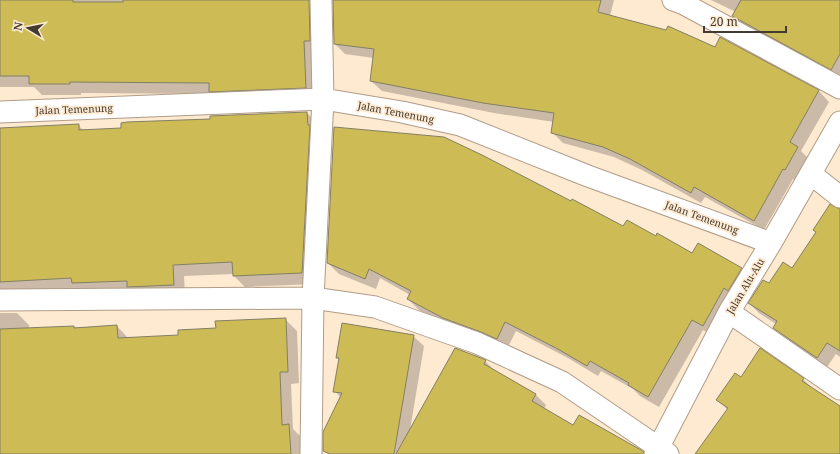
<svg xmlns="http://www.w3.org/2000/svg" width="840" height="454" font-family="'Noto Serif',serif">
	<rect width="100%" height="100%" fill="#fee9d1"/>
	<path fill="#0003" d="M0,0H316L317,99L213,94L81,93V95H42L34,87H0Z
		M334,0H614L610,16L715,48L721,39L819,91L829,102L801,151L808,158L796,180L793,179L764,230L705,197L701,203L642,170L614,157L563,143L552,132L554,122L494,113L382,91L371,81L374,58L345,54L335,44Z
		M711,0H840V78L744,26L733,16L736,12Z
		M307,113L318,124L314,284L245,287L234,276L233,274L184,276L185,296L0,309V129L78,125L84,131L122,129L211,119Z
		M571,203L624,227L656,237L692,255L741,269L752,279L714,336L703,330L659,407L640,396L633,389L601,371L598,376L568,358L516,331L507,349L455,329L419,310L408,299L410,295L380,278L376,289L339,274L328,263Z
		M840,211V357L836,354L827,367L784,337L774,327L776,324L759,313L749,303L769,284L793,269L816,232L814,230Z
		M0,313H17L29,325V329L117,326L128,338L179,336L285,319L297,331L299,383L291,384L293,429L301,437V454H0Z
		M413,336L424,346L410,430L485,361L495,371L536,395L546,405L544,409L574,426L634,454H328L324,450L341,398L335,391L340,360L337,357Z
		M741,378L803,379L813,389L840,407V454H702L728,410L717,400Z"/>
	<path fill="#cdbc56" stroke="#837f64" d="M0,0H73V2H123V0H309L310,41H304L306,88L209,92V83L70,82V84H29V76H0Z
		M333,0H601L598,12L666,30L668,26L715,47L720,37L819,90L790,142L798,147L785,170L783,169L754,221L694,187L691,193L630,159L603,147L551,133L554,113L483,103L370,81L374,49L334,44Z
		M741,0H840V54L831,70L732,16Z
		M307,112L308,125H310L302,273L233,276L232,262L173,265L174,285L127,287V281L72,283L71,278L0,282V128L79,124V130L121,128V123L127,122L210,119V116Z
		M334,127L444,137L482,155L571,201L572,199L623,226L627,220L656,236L657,233L692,253L698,243L742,268L728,291L724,288L703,326L692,320L648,397L628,385L629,383L590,361L587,366L556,348L505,322L497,339L481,332L443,318L407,299L411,291L369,269L365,279L327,263Z
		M830,204L840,209V351L827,343L817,358L773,328L777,321L748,303L763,280L769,283L783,262L792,268L816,232L813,230Z
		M286,318L288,372H280L282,425L289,424L291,454H0V329L74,326V328L117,325L118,338L178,335V330L216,328L215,321Z
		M342,323L414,335L394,454H330L323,451V432L342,393L333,392L339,358H336Z
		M455,348L486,360L484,364L536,394L532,401L573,425L579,415L641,450L644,452L643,454H396Z
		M760,348L804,378L802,381L840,406V454H695L728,408L716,400L735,373L741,377Z"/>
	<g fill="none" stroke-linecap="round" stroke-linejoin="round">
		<g stroke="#b09c87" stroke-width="23">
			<path id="street" d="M673,0L684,4L840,88
				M0,112L323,99L402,112L460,125L588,176L771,243
				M811,174L840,197
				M0,300L313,298L375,307L477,343L562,382L668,454
				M729,312L840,389
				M311,454L313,298L323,99L321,0
				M655,454L729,312L771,243L840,122"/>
		</g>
		<use href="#street" stroke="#fff" stroke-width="21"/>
	</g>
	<g text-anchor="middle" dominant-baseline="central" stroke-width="3.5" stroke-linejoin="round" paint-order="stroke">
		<g font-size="10" fill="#433b32" stroke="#fee9d1">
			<text transform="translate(74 109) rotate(-2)">Jalan Temenung</text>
			<text transform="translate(396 112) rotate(11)">Jalan Temenung</text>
			<text transform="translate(702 217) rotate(20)">Jalan Temenung</text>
			<text transform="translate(745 286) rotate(-59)">Jalan Alu-Alu</text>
		</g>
	</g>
	<g transform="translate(28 28) rotate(280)" stroke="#fee9d1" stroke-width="3" paint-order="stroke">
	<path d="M0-3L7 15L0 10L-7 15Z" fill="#433b32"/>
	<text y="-6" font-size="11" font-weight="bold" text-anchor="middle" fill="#433b32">N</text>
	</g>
	<path d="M704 26v6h82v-6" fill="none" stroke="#433b32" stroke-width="2"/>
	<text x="710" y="26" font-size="12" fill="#433b32" stroke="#fee9d1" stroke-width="3" paint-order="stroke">20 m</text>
</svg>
